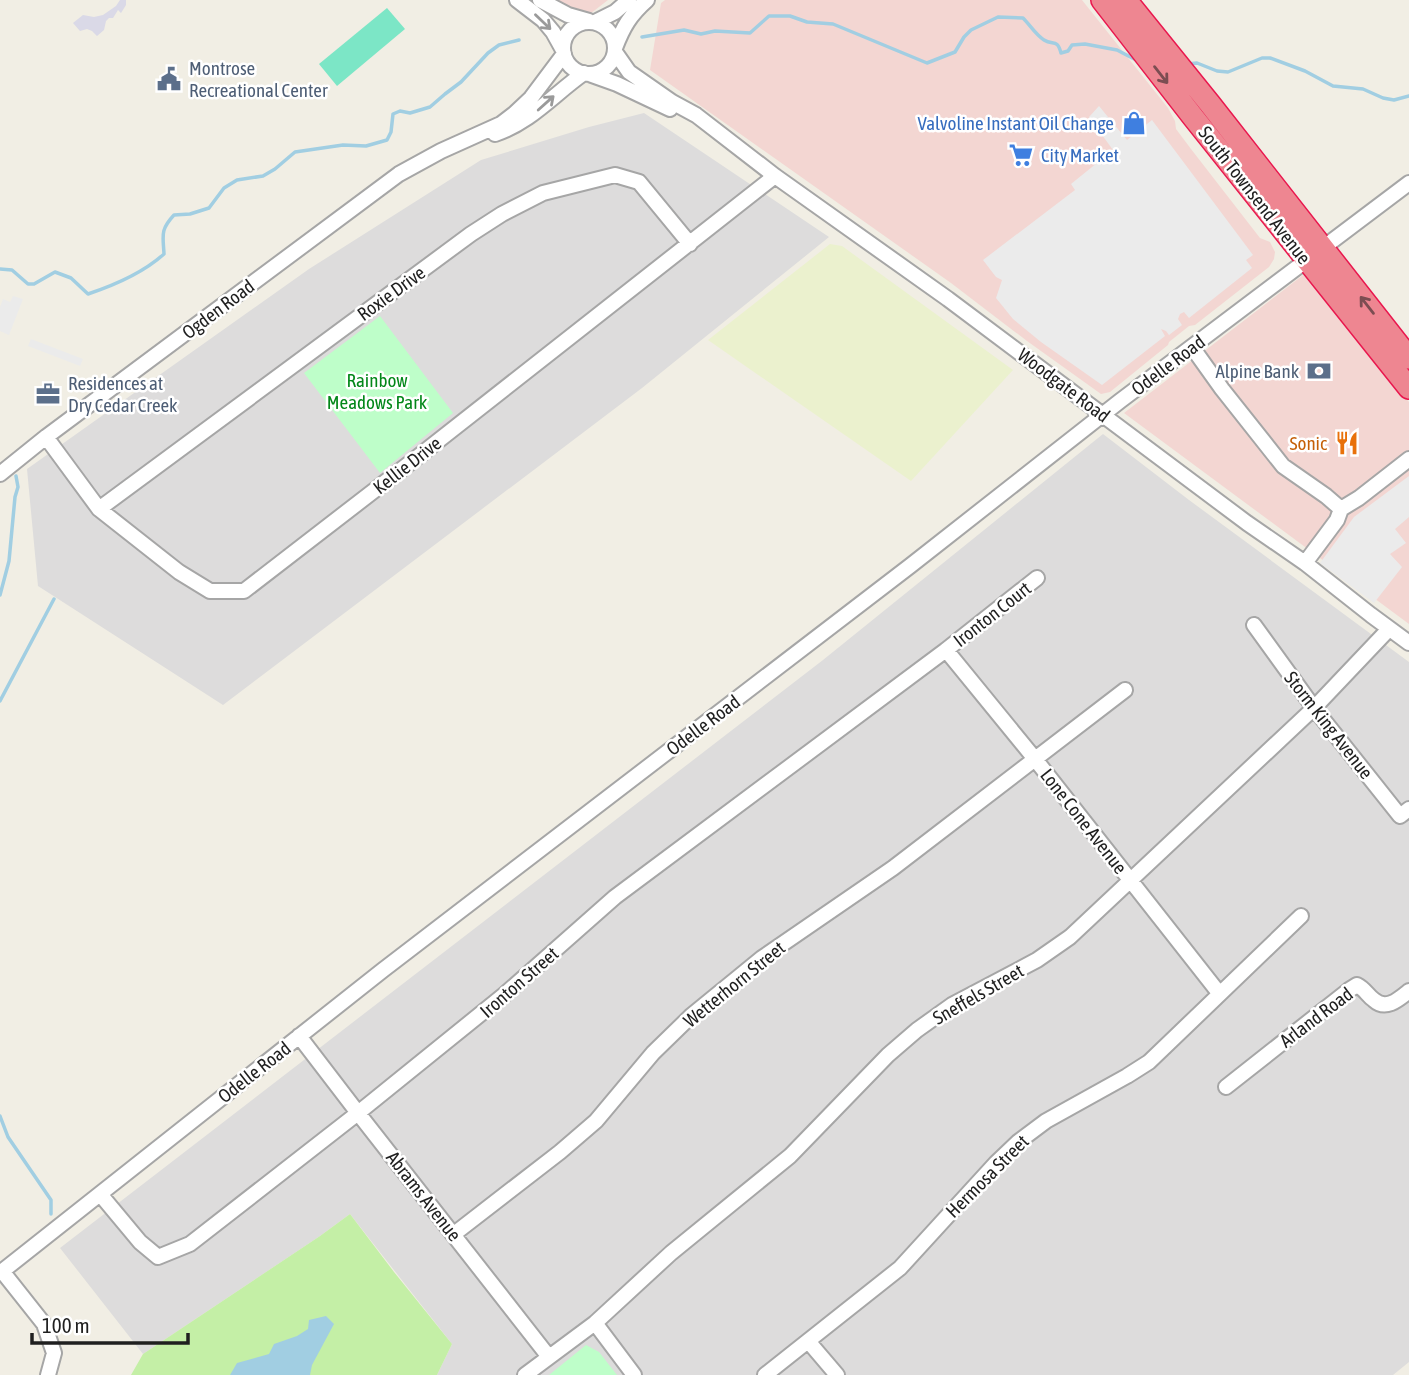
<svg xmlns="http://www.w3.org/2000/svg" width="1409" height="1375" font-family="'Asap Condensed',sans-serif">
	<rect width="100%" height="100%" fill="#f1eee4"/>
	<path fill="#dddcdc" d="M644,113L829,237L642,388L223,705L38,586L27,469L309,269L481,160L589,127Z
		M1103,434L1189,500L1409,662V1362L1393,1375H437L452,1344L350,1214L320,1236L143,1354L60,1248L823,660Z"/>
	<path fill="#f3d6d2" d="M544,0H608L577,24Z
		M665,0H1082L1168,108L1175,121L1176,129L1191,149L1260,238L1270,242L1275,252L1274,259L1269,267L1195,325L1189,326L1169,342L1168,345L1110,392L1101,394L1027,341L951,283L650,70L661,3Z
		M1307,272L1409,402V624L1124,413Z"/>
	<path fill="#ebf1ce" d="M830,244L842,246L1013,370L911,481L708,340Z"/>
	<path fill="#c4efa6" d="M350,1214L394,1272L452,1344L437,1375H131L143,1354L320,1236Z"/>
	<path fill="#befec9" d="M380,316L453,413L380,473L304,373Z
		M586,1345L599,1352L617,1375H549Z"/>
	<path fill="#7ce6c6" d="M387,8L405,29L337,86L319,64Z"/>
	<path fill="#ebebeb" d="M1099,106L1127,140L1152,120L1253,255L1246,260L1252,268L1189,318L1184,312L1180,314L1178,319L1182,325L1169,335L1166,331L1161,329L1165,336L1102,385L1041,342L1013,319L996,298L1002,280L996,277L983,260L1075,190L1071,184L1113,150L1089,117Z
		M13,296L23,299L9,335L0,331V307L3,299L10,302Z
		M31,339L83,359L80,366L28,346Z
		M1409,476V517L1395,529L1406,543L1390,554L1402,567L1374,603L1320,563L1354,517Z"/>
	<path fill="#dad9e7" d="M120,0H126V5L121,13L118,10L113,18H109L106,21L104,30L97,36L92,31L87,29L80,31L73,23L83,15L94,17L103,15L116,6Z"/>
	<path fill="#a1cee2" d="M326,1316L334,1324L312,1365L310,1375H230L237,1363L269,1354L274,1344L297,1336L308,1329L309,1320Z"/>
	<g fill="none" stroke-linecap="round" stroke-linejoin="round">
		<path stroke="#a1cee2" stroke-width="3.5" d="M642,37L684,30L701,34L715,31L750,33L769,16H790L807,22L833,24L927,63L955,52L964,37L971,30L998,17L1023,18C1030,25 1036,35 1044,40C1053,46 1057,38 1061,53L1068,51L1072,45L1085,44L1117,50L1138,61
			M1187,64L1197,63L1217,71L1228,72L1262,58H1270L1305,71L1333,86L1363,89L1383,98L1394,100L1409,96
			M0,269L12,270L28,284H34L55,272L71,278L88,294C115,285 143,273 164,254C163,235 160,230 174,215L190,214L209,208L224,188L237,180L263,176L275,169L295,152L343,145L366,146L387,140L391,132L393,114L400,111L410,113L430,107L445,94L461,82L488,53L499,45L519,40
			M0,595L9,561L15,497L18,487L16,476
			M0,701L54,599
			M0,1116L8,1137L51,1200V1214"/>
		<g stroke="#a6a6a6" stroke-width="18">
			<path id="minor" d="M517,0L543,20L553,32L563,50
				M540,0L568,15L589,21
				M563 48a26 26 0 1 1 52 0a26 26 0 1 1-52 0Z
				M595,22L615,12L629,0
				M615,48C623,27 630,15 647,0
				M615,52L629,72L672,102L696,115L775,176L948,299L1247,523L1305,563L1371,615L1409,643
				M589,74L617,84L670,109
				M495,134C531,122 554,94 584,73
				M1192,347L1222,389L1283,466L1326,496L1341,509
				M46,437L99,509L179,572L210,591H244L415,459L775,176
				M0,474L46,437L399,174L441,151L501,124L514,114L531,98L564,54
				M99,509L471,234L502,214L543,193L615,175L639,182L690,244
				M1305,563L1337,520L1341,509L1359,498L1409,459
				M1254,625L1314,708L1400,816L1409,809
				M946,650L1035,759L1219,993
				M299,1036L358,1113L549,1357
				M1226,1087L1349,990L1357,985C1365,989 1367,995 1374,1000C1386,1011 1399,999 1409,991
				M100,1194L140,1242L158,1257L190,1244L358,1113L504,995L615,897L946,650L1037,578
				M454,1234L560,1152L596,1121L653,1053L691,1016L762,958L893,868L1125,690
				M2,1271L44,1324L54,1353L48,1375
				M0,1273L383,970L910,566L1120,401L1409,183
				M595,1323L634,1375
				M808,1341L837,1375
				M525,1375L595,1323L671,1253L790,1156L888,1055L917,1030L952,1005L1037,960L1070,937L1314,708L1389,629
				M765,1375L900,1268L996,1163L1018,1142L1046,1121L1127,1076L1149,1062L1301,916"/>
		</g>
		<g stroke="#e9174e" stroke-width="24">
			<path id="highway" d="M1102,0L1193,117L1409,388
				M1126,0L1210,104L1409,358"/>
		</g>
		<use href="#minor" stroke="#fff" stroke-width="14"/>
		<use href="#highway" stroke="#ee8691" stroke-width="21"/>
	</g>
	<defs><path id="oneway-shaft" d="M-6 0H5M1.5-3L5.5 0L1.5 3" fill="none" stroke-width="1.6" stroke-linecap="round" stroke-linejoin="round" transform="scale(1.75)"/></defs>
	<g stroke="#9a9a9a">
		<use href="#oneway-shaft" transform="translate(543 22) rotate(44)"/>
		<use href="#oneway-shaft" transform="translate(546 103) rotate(-42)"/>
	</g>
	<g stroke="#7c4d52">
		<use href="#oneway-shaft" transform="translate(1161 75) rotate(52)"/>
		<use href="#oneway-shaft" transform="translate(1367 305) rotate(-128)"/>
	</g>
	<defs>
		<g id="civic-bare" transform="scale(1.89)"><path d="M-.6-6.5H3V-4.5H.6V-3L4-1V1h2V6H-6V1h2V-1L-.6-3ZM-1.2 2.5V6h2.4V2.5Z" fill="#5c6f8a" stroke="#fff" stroke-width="2.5" paint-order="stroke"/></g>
		<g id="shop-bare" transform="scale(1.89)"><path d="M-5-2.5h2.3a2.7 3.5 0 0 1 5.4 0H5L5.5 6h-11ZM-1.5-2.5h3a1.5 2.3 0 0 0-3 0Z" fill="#3f7fe0" stroke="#fff" stroke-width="2.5" paint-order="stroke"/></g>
		<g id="supermarket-bare" transform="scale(1.89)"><path d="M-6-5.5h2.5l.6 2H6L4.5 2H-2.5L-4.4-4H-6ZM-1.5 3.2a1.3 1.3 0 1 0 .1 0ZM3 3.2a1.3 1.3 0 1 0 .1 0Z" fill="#3f7fe0" stroke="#fff" stroke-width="2.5" paint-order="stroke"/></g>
		<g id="bank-bare" transform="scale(1.89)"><path d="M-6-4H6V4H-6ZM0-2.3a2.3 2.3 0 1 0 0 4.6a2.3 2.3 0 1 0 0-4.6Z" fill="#5c6f8a" stroke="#fff" stroke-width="2.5" paint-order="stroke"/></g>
		<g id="office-bare" transform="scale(1.89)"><path d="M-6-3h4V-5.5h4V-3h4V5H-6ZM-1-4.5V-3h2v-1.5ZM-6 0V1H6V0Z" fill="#5c6f8a" stroke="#fff" stroke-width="2.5" paint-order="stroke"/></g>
		<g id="restaurant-bare" transform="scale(1.89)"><path d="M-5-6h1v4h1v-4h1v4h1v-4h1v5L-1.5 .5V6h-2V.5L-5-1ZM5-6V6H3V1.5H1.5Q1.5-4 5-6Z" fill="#e8710a" stroke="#fff" stroke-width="2.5" paint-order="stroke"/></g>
	</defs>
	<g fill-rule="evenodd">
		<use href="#civic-bare" x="169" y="79"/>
		<use href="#shop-bare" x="1134" y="123"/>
		<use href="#supermarket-bare" x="1021" y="155"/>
		<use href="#bank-bare" x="1319" y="371"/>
		<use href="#office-bare" x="48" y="394"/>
		<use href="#restaurant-bare" x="1347" y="443"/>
	</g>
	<g text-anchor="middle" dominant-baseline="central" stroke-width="5" stroke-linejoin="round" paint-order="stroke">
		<g font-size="19" fill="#4e5e75" stroke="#fff" text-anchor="start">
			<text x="189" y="68">Montrose<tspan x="189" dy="22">Recreational Center</tspan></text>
			<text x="1299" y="371" text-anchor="end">Alpine Bank</text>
			<text x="68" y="383">Residences at<tspan x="68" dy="22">Dry Cedar Creek</tspan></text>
		</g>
		<g font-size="19" fill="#366cbe" stroke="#fff" text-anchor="end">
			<text x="1114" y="123">Valvoline Instant Oil Change</text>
			<text x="1041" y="155" text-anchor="start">City Market</text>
		</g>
		<g font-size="19" fill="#1f1f1f" stroke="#fff">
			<text transform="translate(1255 195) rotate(52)">South Townsend Avenue</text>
			<text transform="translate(391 293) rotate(-36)">Roxie Drive</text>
			<text transform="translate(218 309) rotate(-37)">Ogden Road</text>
			<text transform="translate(1168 365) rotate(-37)">Odelle Road</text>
			<text transform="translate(1064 385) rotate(37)">Woodgate Road</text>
			<text transform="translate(407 465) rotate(-38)">Kellie Drive</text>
			<text transform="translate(992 614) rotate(-38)">Ironton Court</text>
			<text transform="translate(703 725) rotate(-37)">Odelle Road</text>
			<text transform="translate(1329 725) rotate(52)">Storm King Avenue</text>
			<text transform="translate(1084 821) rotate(52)">Lone Cone Avenue</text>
			<text transform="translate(519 982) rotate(-41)">Ironton Street</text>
			<text transform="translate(734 984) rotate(-39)">Wetterhorn Street</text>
			<text transform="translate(978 994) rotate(-30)">Sneffels Street</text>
			<text transform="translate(1316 1017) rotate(-37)">Arland Road</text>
			<text transform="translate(254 1072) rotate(-38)">Odelle Road</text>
			<text transform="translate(987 1176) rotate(-45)">Hermosa Street</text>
			<text transform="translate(424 1196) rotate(52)">Abrams Avenue</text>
		</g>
		<g font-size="19" fill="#038719" stroke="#fff">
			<text x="377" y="380">Rainbow<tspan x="377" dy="22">Meadows Park</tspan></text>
		</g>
		<g font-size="19" fill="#c56008" stroke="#fff" text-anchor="end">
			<text x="1327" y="443">Sonic</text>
		</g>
	</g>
	<path d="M32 1333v10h156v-10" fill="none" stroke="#1f1f1f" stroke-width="3.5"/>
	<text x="42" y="1333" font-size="21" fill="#1f1f1f" stroke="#ffffff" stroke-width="5" paint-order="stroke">100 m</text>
</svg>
